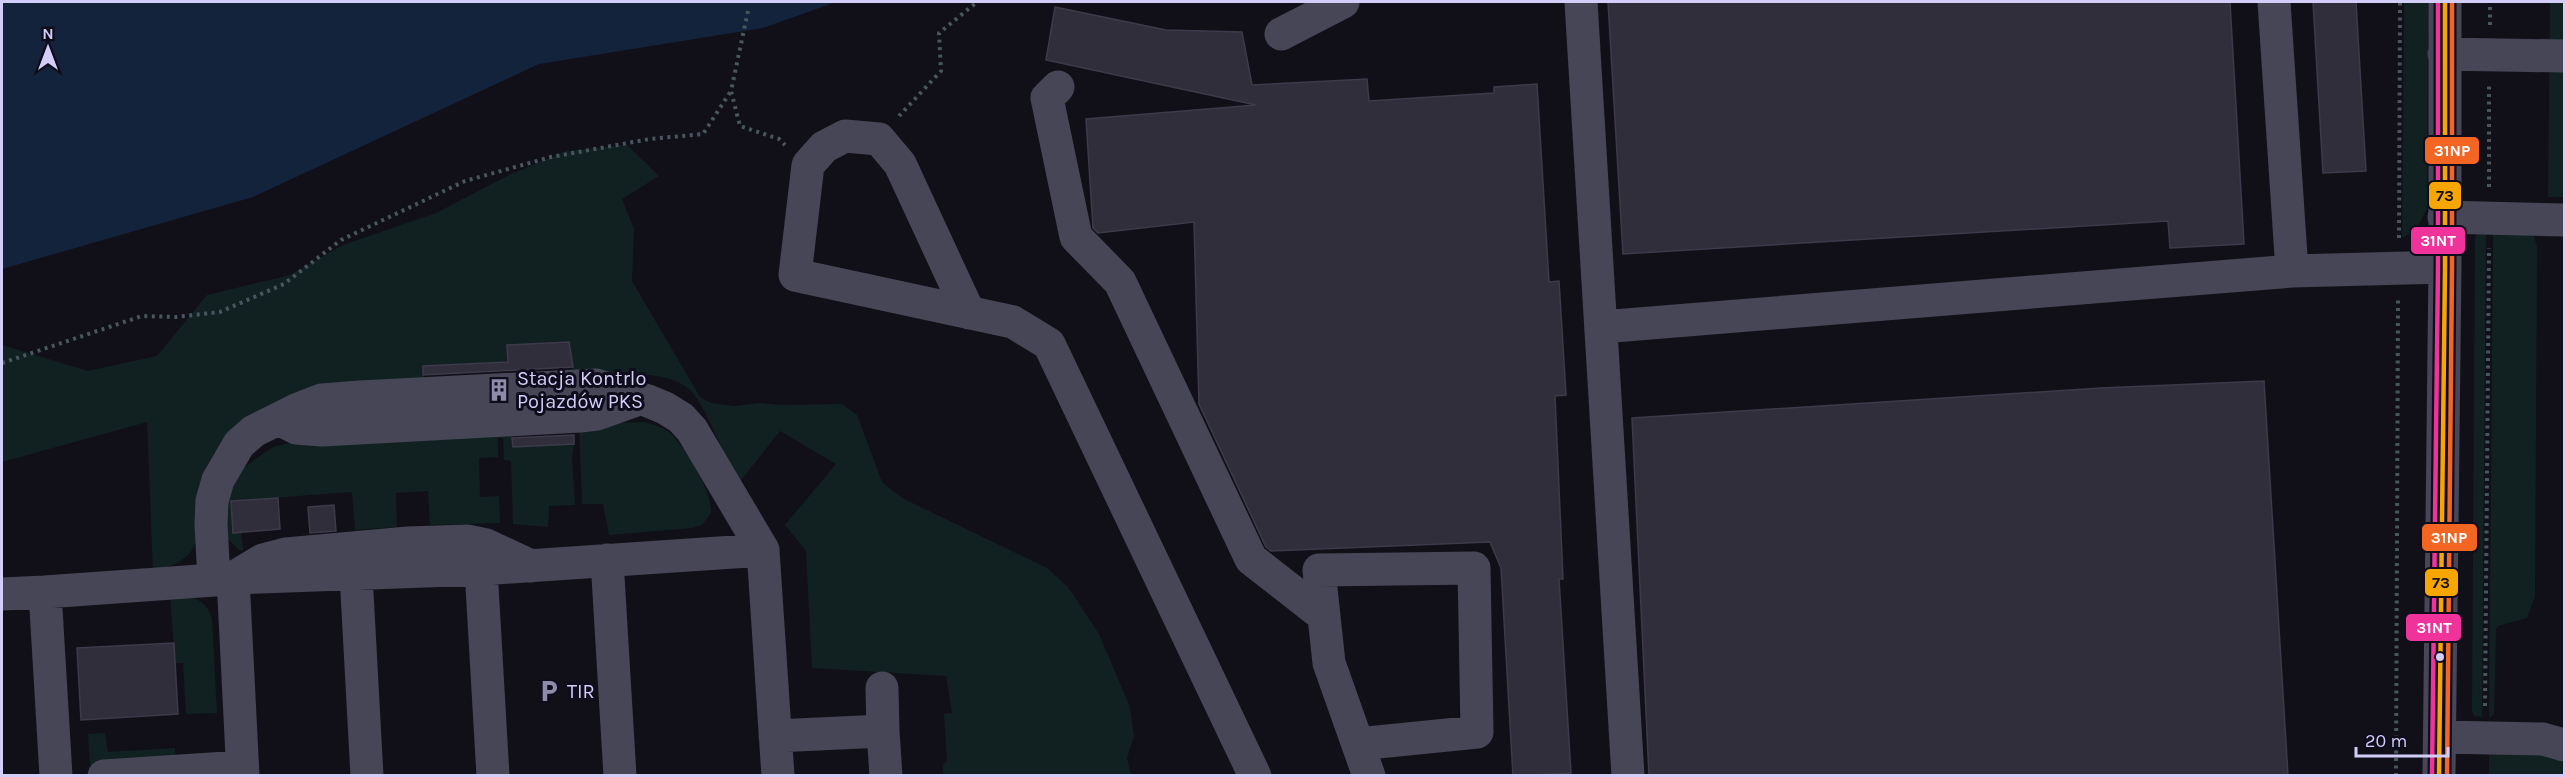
<svg xmlns="http://www.w3.org/2000/svg" width="2566" height="777" font-family="Karla,sans-serif">
	<rect width="100%" height="100%" fill="#111018"/>
	<path fill="#112122" d="M2404,2H2428L2427,208L2416,230L2402,238Z
		M2550,2H2564V197H2548Z
		M627,145L659,176L622,199L634,229L632,281L700,397L711,403L735,406L760,403L779,405L842,404L857,415L882,482L902,498L1047,568L1068,587L1099,634L1130,707L1134,736L1127,758L1131,775H943V765L947,760L944,714L952,713L946,676L812,668L806,551L785,525L836,464L780,431L738,484C729,464 703,401 690,390C664,366 606,376 573,378L572,358L423,366L424,385C382,388 312,386 275,402C251,412 209,449 204,475C194,524 214,558 153,571L147,422L2,462V345L88,371L157,356L207,295L290,275L343,245L436,213L511,174L567,151Z
		M2486,233L2482,717L2474,716L2472,711L2475,238L2477,234Z
		M2493,233L2530,234L2534,236L2537,247L2535,596L2527,618L2498,626L2496,629L2494,714L2491,717H2489Z
		M645,422C655,425 663,427 671,434C686,448 713,493 711,513L702,525L692,528L609,535L603,504H582L579,424Z
		M511,425L513,447L574,444L572,458L575,505L549,506L548,527L513,524L511,461L504,460L503,438H498V457L479,458L480,497L499,496L500,523L430,525L428,491L396,493L397,527L355,530L352,492L231,501L233,532H241L243,550H239L228,539L224,502L243,468L273,447L304,439Z
		M170,595C190,596 206,597 212,619L217,713L186,714L183,663H175Z
		M105,733L108,752L175,748L176,767L95,769L90,765L88,734Z
		M2489,747L2564,758V775L2489,776Z"/>
	<path fill="#13233b" d="M2,2H836L763,28L539,64L253,197L2,269Z"/>
	<path fill="#2f2e3a" stroke="#3e3a4b" stroke-width="1.5" d="M1608,2H2230L2244,244L2170,248L2168,221L1623,254Z
		M2313,2H2356L2366,171L2323,173Z
		M1055,7L1166,30L1242,32L1252,85L1367,79L1369,101L1494,93V87L1537,84L1549,282L1559,281L1566,395L1555,396L1563,579H1559L1571,773L1513,776L1501,568L1490,542L1271,551L1266,547L1199,404L1194,222L1098,233L1093,228L1086,119L1256,105L1046,60Z
		M569,342L573,367L423,375V366L508,362L507,345Z
		M2264,381L2288,776H1649L1632,418L2101,388Z
		M574,435V444L513,447L512,438Z
		M278,498L280,529L233,533L231,501Z
		M334,505L336,531L310,533L308,507Z
		M174,643L178,714L81,720L77,648Z"/>
	<g fill="none" stroke-linecap="round" stroke-linejoin="round">
		<path stroke="#49555f" stroke-width="4" stroke-dasharray="3 4.5" stroke-linecap="butt" d="M748,11L731,91L740,126L779,139L785,145
			M2490,25V2
			M899,116L941,71L939,33L977,2
			M2489,187V86
			M2399,238L2400,2
			M2,363L142,316L176,317L220,312L284,284L341,240L465,181L551,157L650,139L703,134L731,91
			M2485,706L2489,248
			M2396,776L2398,299"/>
		<path stroke="#474657" stroke-width="33" d="M1581,2L1628,776
			M2274,2L2292,271
			M1281,34L1343,2
			M2444,54L2564,56
			M1058,87L1047,98L1076,237L1120,282L1251,559L1324,616
			M2444,217L2564,220
			M969,313L900,164L879,139L845,136L824,147L808,165L795,275L1013,322L1049,344L1255,776
			M1601,327L2292,271L2445,267
			M279,419L296,428L322,430L580,416L597,414L639,399
			M607,560L620,776
			M531,566L486,545L467,541L408,543L286,554L263,560L233,578L214,580L211,524L212,501L218,480L239,444L254,431L296,410L322,400L360,397L596,385L648,401L665,408L681,418L692,430L763,550
			M481,569L493,776
			M356,574L367,776
			M2,594L45,592
			M883,731L886,776
			M775,736L883,731L882,688
			M2440,737L2543,739L2564,745
			M1358,744L1477,732L1474,568L1319,570L1329,663L1369,776
			M56,776L45,592L214,580
			M104,776L242,767
			M243,776L233,578L481,569L763,550L778,776
			M2439,776L2445,267V2"/>
		<g stroke="#0f0d1b" stroke-width="9">
			<path id="bus-1" d="M2439,776L2445,267V2"/>
		</g>
		<g stroke="#0f0d1b" stroke-width="9">
			<path id="bus-2" d="M2447,776L2452,267V2"/>
		</g>
		<g stroke="#0f0d1b" stroke-width="9">
			<path id="bus-3" d="M2432,776L2438,267V2"/>
		</g>
		<use href="#bus-1" stroke="#f7a600" stroke-width="4.5"/>
		<use href="#bus-2" stroke="#f26522" stroke-width="4.5"/>
		<use href="#bus-3" stroke="#ef339a" stroke-width="4.5"/>
	</g>
	<defs>
		<g id="building-bare" transform="scale(1.8)"><path d="M-4-6H4V6H1V3H-1V6H-4ZM-2.5-4.3h1.7v1.8h-1.7ZM.8-4.3h1.7v1.8H.8ZM-2.5-1h1.7V.8h-1.7ZM.8-1h1.7V.8H.8Z" fill="#8e8baa" stroke="#0f0d1b" stroke-width="2.5" paint-order="stroke"/></g>
		<g id="parking-bare" transform="scale(1.8)"><path d="M-3.5-5.5H1a3.5 3.5 0 0 1 0 7H-1V5.5H-3.5ZM-1-3.4V-.6H.8a1.4 1.4 0 0 0 0-2.8Z" fill="#8e8baa" stroke="#0f0d1b" stroke-width="2.5" paint-order="stroke"/></g>
	</defs>
	<g fill-rule="evenodd">
		<use href="#building-bare" x="499" y="390"/>
		<use href="#parking-bare" x="549" y="691"/>
	</g>
	<circle fill="#d2cdf9" stroke="#0f0d1b" stroke-width="2" cx="2440" cy="657" r="5"/>
	<g text-anchor="middle" dominant-baseline="central" stroke-width="6" stroke-linejoin="round" paint-order="stroke">
		<g font-size="20" fill="#d2cdf9" stroke="#0f0d1b" text-anchor="start">
			<text x="517" y="378">Stacja Kontrlo<tspan x="517" dy="23">Pojazdów PKS</tspan></text>
			<text x="567" y="691">TIR</text>
		</g>
	</g>
	<g stroke="#0f0d1b" stroke-width="2">
		<rect x="2424" y="136" width="56" height="29" rx="6" fill="#f26522"/>
		<rect x="2428" y="181" width="34" height="29" rx="6" fill="#f7a600"/>
		<rect x="2410" y="226" width="56" height="29" rx="6" fill="#ef339a"/>
		<rect x="2421" y="523" width="57" height="29" rx="6" fill="#f26522"/>
		<rect x="2424" y="568" width="35" height="29" rx="6" fill="#f7a600"/>
		<rect x="2405" y="613" width="57" height="29" rx="6" fill="#ef339a"/>
	</g>
	<g font-size="16" text-anchor="middle" font-weight="bold" fill="#fff">
		<text x="2452" y="156">31NP</text>
		<text x="2438" y="246">31NT</text>
		<text x="2449" y="543">31NP</text>
		<text x="2434" y="633">31NT</text>
	</g>
	<g font-size="16" text-anchor="middle" font-weight="bold" fill="#111">
		<text x="2445" y="201">73</text>
		<text x="2441" y="588">73</text>
	</g>
	<rect width="2566" height="777" fill="none" stroke="#d2cdf9" stroke-width="6"/>
	<g transform="translate(48 48)" stroke="#0f0d1b" stroke-width="4.5" paint-order="stroke">
	<path d="M0-4.5L10 22L0 15L-10 22Z" fill="#d2cdf9"/>
	<text y="-9" font-size="16" font-weight="bold" text-anchor="middle" fill="#d2cdf9">N</text>
	</g>
	<path d="M2356 747v9h92v-9" fill="none" stroke="#d2cdf9" stroke-width="3"/>
	<text x="2365" y="747" font-size="18" fill="#d2cdf9" stroke="#0f0d1b" stroke-width="4.5" paint-order="stroke">20 m</text>
</svg>
